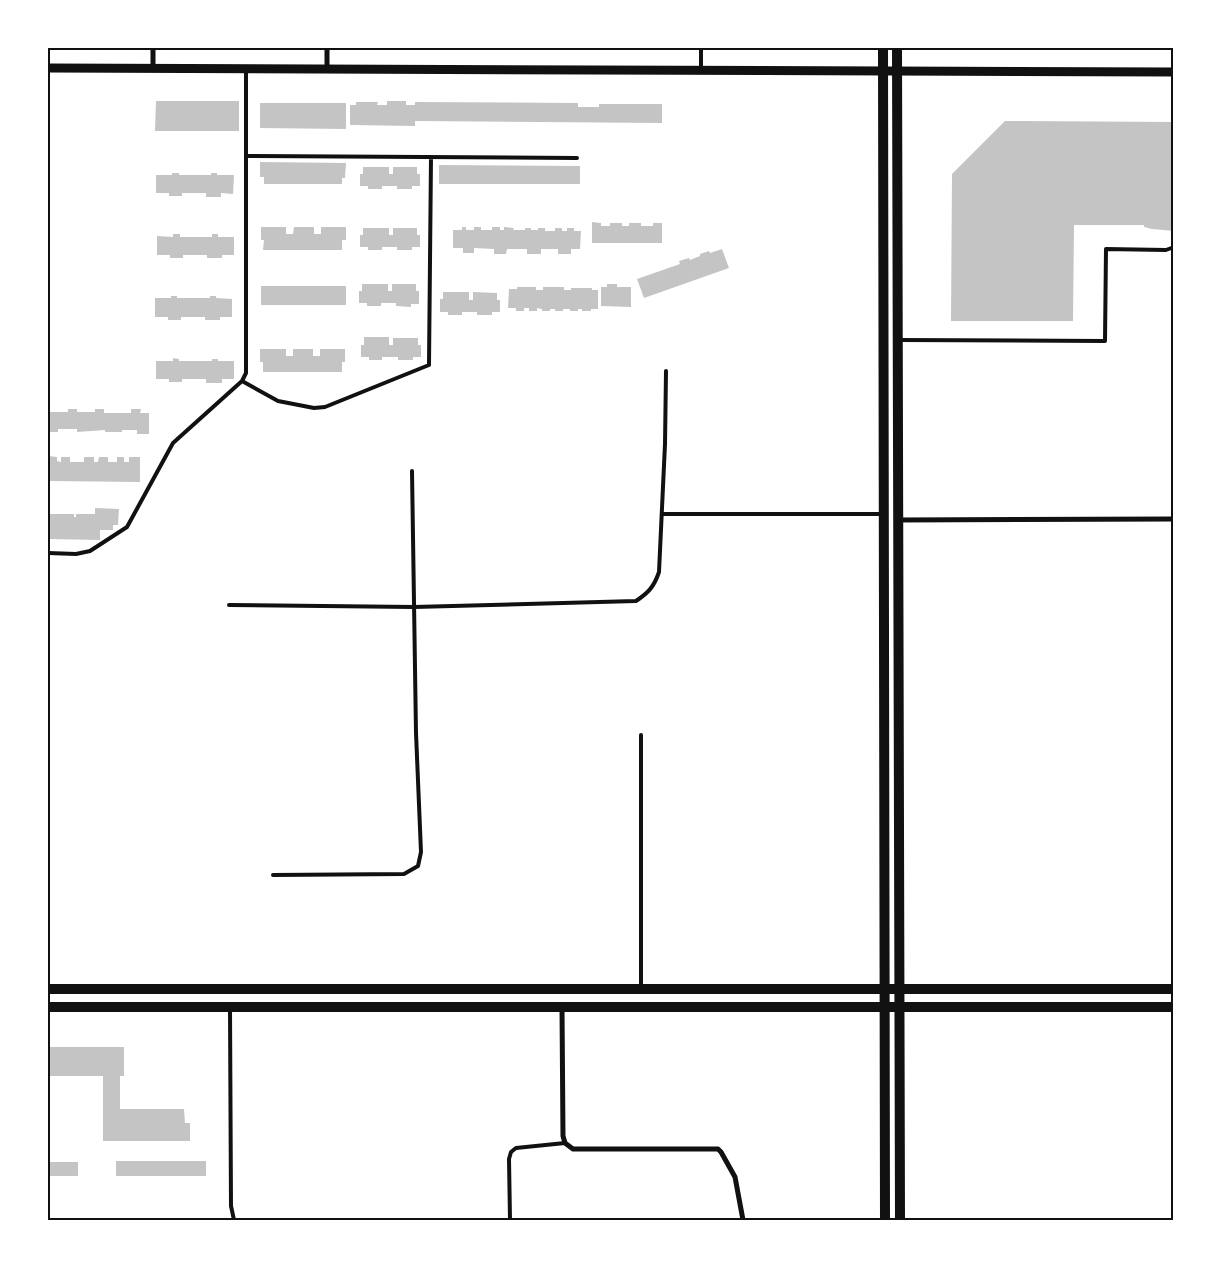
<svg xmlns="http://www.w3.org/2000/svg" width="1221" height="1268" font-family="Ubuntu,sans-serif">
	<rect width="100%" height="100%" fill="#fff"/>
	<path fill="#c4c4c4" d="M156,101H239V131H155Z
		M387,101H406V105H415V102L578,103V107H599V104H662V123L415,121V126L350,125V105H356V102H378L377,105H387Z
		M260,103H346V129L260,128Z
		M1005,121L1174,122V231L1152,229L1144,227V225H1074L1073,321H951L952,174Z
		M260,162L346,163L345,178H342V184H264V177H260Z
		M439,165L580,166V184H439Z
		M363,167H389V174H393V167H417V174H420V186H412V189H397V186H382V189H368V186H360V174H363Z
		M172,173H179V175H211V173H217V175H234L233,194L221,193V197H206V193H182V196H169V193H156V175H172Z
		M592,222L601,223V226H610V223H622V226H629V223H641V226H653V223H662V243H592Z
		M261,227H286V234H293L294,227H314V234H321V227H346V240H342V250H263L264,240H261Z
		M462,227H466V230H474V227H481V230H492V227H500V230H504V227L514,228L513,230H525V228H531V230H538V228H545V231H555V228H562V231H567V228H574V231H581L580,249H571V254H558V249H541V254H527V249H507L506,254H494V249L474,248V253H463V248H453V230H462Z
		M363,228H389V235H393V228H417V235H420V247H412V250H397V247H382V250H368V247H360V235H363Z
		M173,234H180V237H212V234H218V237H234V255H222V258H207V255H183V258H170V255H157V236L173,237Z
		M722,249L729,268L644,298L637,279L680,264L679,261L689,258L690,260L700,256V254L709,251L710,253Z
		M362,284H388V291H392V284H416V291H419V304H411V307L396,306V303H381V306H367V303H359V291H362Z
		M607,284H617V287H631V307L601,306V287H607Z
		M261,286H346V305H261Z
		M517,287H536V290H543V287H564V290H571V288H592V290H598V309H591V311H582V309H578V311H570V309H563V311H555V309H550V311H542V309L537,308V311H529V308H524V311H516V308H508L509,289H517Z
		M443,292H469V300H473V292L497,293V300H500V312H492V315H477V312H462V315H448V312H440V299H443Z
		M171,296H177V298H210V296H216V298L232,299V317H220V320H205V317H181V320H168V317H155V298H171Z
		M364,337H389V345H393V338H418V345H421V357H413V360H398V357H382V360H369V357H361V345H364Z
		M260,349H286V356H293V349H313V356H320V349H345V362H342V372H263V362H260Z
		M173,358L179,359V361H212V359H218V361H234V379H222V383H206V379H182V382H169V379H156V361H173Z
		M68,409H77V412H95V409H104V413H131V409H141L140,413H149V434H137V430H122V432H105V430L77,432V429H58V432H48V412H68Z
		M48,456L57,457V461L61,462V457H70V462H84V457H94V462H98L99,457H108V462H117V457H124V462H129V457H140V482L48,481Z
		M95,508L119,509L118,525H113V530H100V540L48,539V514H74V517H76V514H95Z
		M48,1047H124V1076H120V1109H184L185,1123H190V1141H103V1076H48Z
		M116,1161H206V1176H116Z
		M48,1162H78V1176H48Z"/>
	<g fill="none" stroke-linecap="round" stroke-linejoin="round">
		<path stroke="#111" stroke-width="4" d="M701,70V48
			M246,156L577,158
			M899,340L1105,341L1106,249L1166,250L1174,247
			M242,381L278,401L314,408L325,407L429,365L431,157
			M662,514H882
			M48,553L76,554L90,551L127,527L173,443L242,381L246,373V69
			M229,605L414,607L636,601C648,593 654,587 659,572L665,444L666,371
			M273,875L404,874L418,866L421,852L416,733L412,471
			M641,988V735
			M230,1009L231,1206L234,1220
			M510,1220L509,1159L511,1152L516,1148L565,1143"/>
		<path stroke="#111" stroke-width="5" d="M153,68V48
			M327,69V48
			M898,520L1174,519
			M562,1007L563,1136L565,1143L573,1149H718L721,1152L735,1177L743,1220"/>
		<path stroke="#111" stroke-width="9" d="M48,68L1174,72"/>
		<path stroke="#111" stroke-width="10" d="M883,48L885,1220
			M897,48L900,1220
			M48,989H1174
			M48,1007H1174"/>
	</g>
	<rect width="1221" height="1268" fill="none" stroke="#ffffff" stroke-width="98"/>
	<rect x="49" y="49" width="1123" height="1170" fill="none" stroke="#111" stroke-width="2"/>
</svg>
